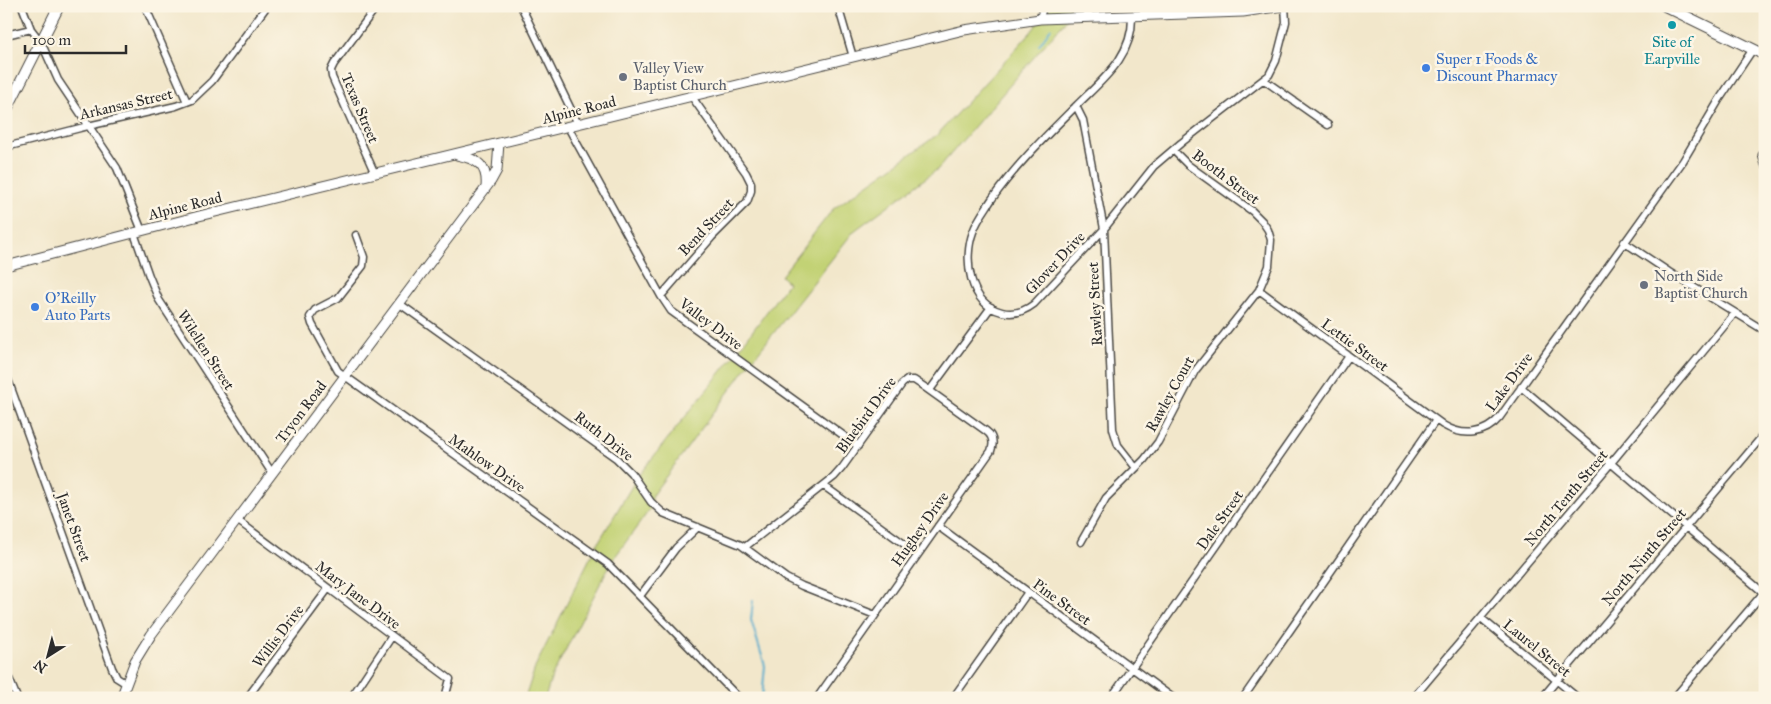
<svg xmlns="http://www.w3.org/2000/svg" width="1771" height="704" font-family="'IM FELL Great Primer',serif">
<style>
.green{fill:#c2d274;stroke:#767e50}
.lines{fill:none;stroke-linecap:round;stroke-linejoin:round}
.stream{stroke:#4fabcd;stroke-width:2}
.street-casing{stroke:#494743;stroke-width:9}
.secondary-casing{stroke:#494743;stroke-width:11}
.primary-casing{stroke:#494743;stroke-width:12}
.street{stroke:#fff;stroke-width:6}
.secondary{stroke:#fff;stroke-width:9}
.primary{stroke:#fff;stroke-width:10}
.culture-dot{fill:#0f9aa8;stroke:#fcf5e5;stroke-width:2}
.shop-dot{fill:#3f7fe0;stroke:#fcf5e5;stroke-width:2}
.worship-dot{fill:#6b7280;stroke:#fcf5e5;stroke-width:2}
.labels{text-anchor:middle;stroke-width:5;stroke-linejoin:round;paint-order:stroke}
.culture-label{font-size:15px;fill:#0d838f;stroke:#fcf5e5}
.shop-label{font-size:15px;fill:#366cbe;stroke:#fcf5e5;text-anchor:start}
.worship-label{font-size:15px;fill:#5b616d;stroke:#fcf5e5;text-anchor:start}
.street-label{font-size:15px;fill:#2b2b2b;stroke:#fcf5e5}
</style>
<rect width="100%" height="100%" fill="#fcf5e5"/>
<filter id="ink" filterUnits="userSpaceOnUse"><feTurbulence type="fractalNoise" baseFrequency=".02" numOctaves="2"/><feDisplacementMap in="SourceGraphic" scale="10" xChannelSelector="R" yChannelSelector="G"/><feConvolveMatrix kernelMatrix="1 2 1 2 8 2 1 2 1" color-interpolation-filters="sRGB"/></filter>
<filter id="wash" filterUnits="userSpaceOnUse"><feTurbulence type="fractalNoise" baseFrequency=".0096" numOctaves="4" result="noise"/><feDisplacementMap in="SourceGraphic" scale="20" xChannelSelector="R" yChannelSelector="G"/><feGaussianBlur stdDeviation="1.12" result="paint"/><feColorMatrix in="noise" values="0 0 0 0 0 0 0 0 0 0 0 0 0 0 0 0 0 1.4 0 .05"/><feComposite in="paint" operator="in"/></filter>
<g filter="url(#wash)">
<rect width="100%" height="100%" fill="#f2e7cb"/>
<path class="green" d="M1051 6H1078L938 169 854 231 750 363 653 494 650 509 612 561 552 676 545 698H525L536 665 595 548 638 476 737 352 788 283 781 276 833 209 937 135 1031 32Z"/>
<g class="lines">
<path class="stream" d="M1039 45 1051 28
M753 600 751 620 765 666 762 698"/>
</g>
</g>
<g filter="url(#ink)">
<g class="lines">
<g class="street-casing">
<path id="street" d="M22 6 31 29 41 42 58 80 117 168 142 231
M145 6 187 102
M521 6 578 124
M838 6 853 57
M1132 16C1133 57 1103 79 1076 106 1046 136 1016 165 992 199 985 210 977 220 973 232 963 259 969 304 1002 312 1014 315 1025 311 1034 304L1104 229 1154 166 1181 143 1269 75 1276 61 1286 22 1285 6
M1040 19 1043 6
M6 35 31 29
M1264 80 1328 125
M1076 106 1083 120 1104 229 1113 429 1118 445 1136 468
M568 127 661 296 671 311 858 446
M6 147 88 126 176 106 192 100 212 81 267 6
M1765 150 1762 155 1765 165
M375 174 332 77 331 70 334 64 377 6
M134 233 149 276 159 300 272 473
M356 235 364 257 363 266 338 298 315 310 310 317 312 324 338 371 608 564 739 698
M1624 242 1669 272 1765 331
M1259 290 1443 425C1463 437 1485 435 1500 417L1683 161 1719 100 1753 49
M661 296 712 237 747 202 751 191V183L746 173 692 97
M400 304 616 458 631 473 651 502 663 513 741 545 786 578 802 586 875 615
M6 374 112 668 117 678 125 683
M1521 387 1765 594
M930 390 991 307
M824 486 918 554
M237 520 450 679 445 698
M938 526 1173 698
M1081 542 1106 498 1144 460 1158 442 1195 371 1259 290 1269 266 1271 240 1268 230 1262 221 1252 211 1188 165 1173 150
M745 547 834 477 842 468 902 384 907 380H914L923 386 986 431C993 436 994 443 991 451L817 698
M640 596 676 548 698 527
M1481 618 1578 698
M6 671 17 698
M247 698 328 589
M351 698 392 636
M953 698 1028 592
M1111 698 1349 356
M1243 698 1436 420
M1413 698 1611 463 1735 313
M1542 698 1765 433
M1674 698 1765 591"/>
</g>
<g class="secondary-casing">
<path id="secondary" d="M457 155C477 159 488 165 486 187
M6 266 199 216 964 30 1040 19 1243 12 1283 6
M121 698 135 661 151 635 491 181 497 170 499 143"/>
</g>
<g class="primary-casing">
<path id="primary" d="M1665 6 1765 55
M6 111 59 6"/>
</g>
<use href="#street" class="street"/>
<use href="#secondary" class="secondary"/>
<use href="#primary" class="primary"/>
</g>
</g>
<circle class="culture-dot" cx="1672" cy="25" r="5"/>
<g class="shop-dot">
<circle cx="1426" cy="68" r="5"/>
<circle cx="35" cy="307" r="5"/>
</g>
<g class="worship-dot">
<circle cx="623" cy="77" r="5"/>
<circle cx="1644" cy="285" r="5"/>
</g>
<g class="labels">
<g class="culture-label">
<text x="1672" y="47">Site of<tspan x="1672" dy="17">Earpville</tspan></text>
</g>
<g class="shop-label">
<text x="1436" y="64">Super 1 Foods &amp;<tspan x="1436" dy="17">Discount Pharmacy</tspan></text>
<text x="45" y="303">O'Reilly<tspan x="45" dy="17">Auto Parts</tspan></text>
</g>
<g class="worship-label">
<text x="633" y="73">Valley View<tspan x="633" dy="17">Baptist Church</tspan></text>
<text x="1654" y="281">North Side<tspan x="1654" dy="17">Baptist Church</tspan></text>
</g>
<g class="street-label">
<text transform="translate(126 104) rotate(-13)" y="5">Arkansas Street</text>
<text transform="translate(360 108) rotate(67)" y="5">Texas Street</text>
<text transform="translate(579 110) rotate(-14)" y="5">Alpine Road</text>
<text transform="translate(1226 177) rotate(37)" y="5">Booth Street</text>
<text transform="translate(185 206) rotate(-14)" y="5">Alpine Road</text>
<text transform="translate(706 227) rotate(-47)" y="5">Bend Street</text>
<text transform="translate(1055 263) rotate(-47)" y="5">Glover Drive</text>
<text transform="translate(1095 304) rotate(-93)" y="5">Rawley Street</text>
<text transform="translate(711 324) rotate(37)" y="5">Valley Drive</text>
<text transform="translate(1355 345) rotate(36)" y="5">Lettie Street</text>
<text transform="translate(206 350) rotate(57)" y="5">Wilellen Street</text>
<text transform="translate(1509 382) rotate(-54)" y="5">Lake Drive</text>
<text transform="translate(1170 394) rotate(-61)" y="5">Rawley Court</text>
<text transform="translate(301 412) rotate(-53)" y="5">Tryon Road</text>
<text transform="translate(866 415) rotate(-54)" y="5">Bluebird Drive</text>
<text transform="translate(604 436) rotate(38)" y="5">Ruth Drive</text>
<text transform="translate(487 463) rotate(35)" y="5">Mahlow Drive</text>
<text transform="translate(1566 498) rotate(-50)" y="5">North Tenth Street</text>
<text transform="translate(1220 520) rotate(-55)" y="5">Dale Street</text>
<text transform="translate(74 527) rotate(70)" y="5">Janet Street</text>
<text transform="translate(920 529) rotate(-55)" y="5">Hughey Drive</text>
<text transform="translate(1644 557) rotate(-50)" y="5">North Ninth Street</text>
<text transform="translate(358 595) rotate(37)" y="5">Mary Jane Drive</text>
<text transform="translate(1062 602) rotate(36)" y="5">Pine Street</text>
<text transform="translate(278 636) rotate(-53)" y="5">Willis Drive</text>
<text transform="translate(1537 648) rotate(39)" y="5">Laurel Street</text>
</g>
</g>
<rect width="1771" height="704" fill="none" stroke="#fcf5e5" stroke-width="25"/>
<g transform="translate(48 656) rotate(216)" stroke="#fcf5e5" stroke-width="4" paint-order="stroke">
<path d="M0-4L9 19L0 12L-9 19Z" fill="#2b2b2b"/>
<text y="-8" font-size="14" font-weight="bold" text-anchor="middle" fill="#2b2b2b">N</text>
</g>
<path d="M25 45v8h101v-8" fill="none" stroke="#2b2b2b" stroke-width="2.5"/>
<text x="32" y="45" font-size="15" fill="#2b2b2b" stroke="#fcf5e5" stroke-width="4" paint-order="stroke">100 m</text>
</svg>
